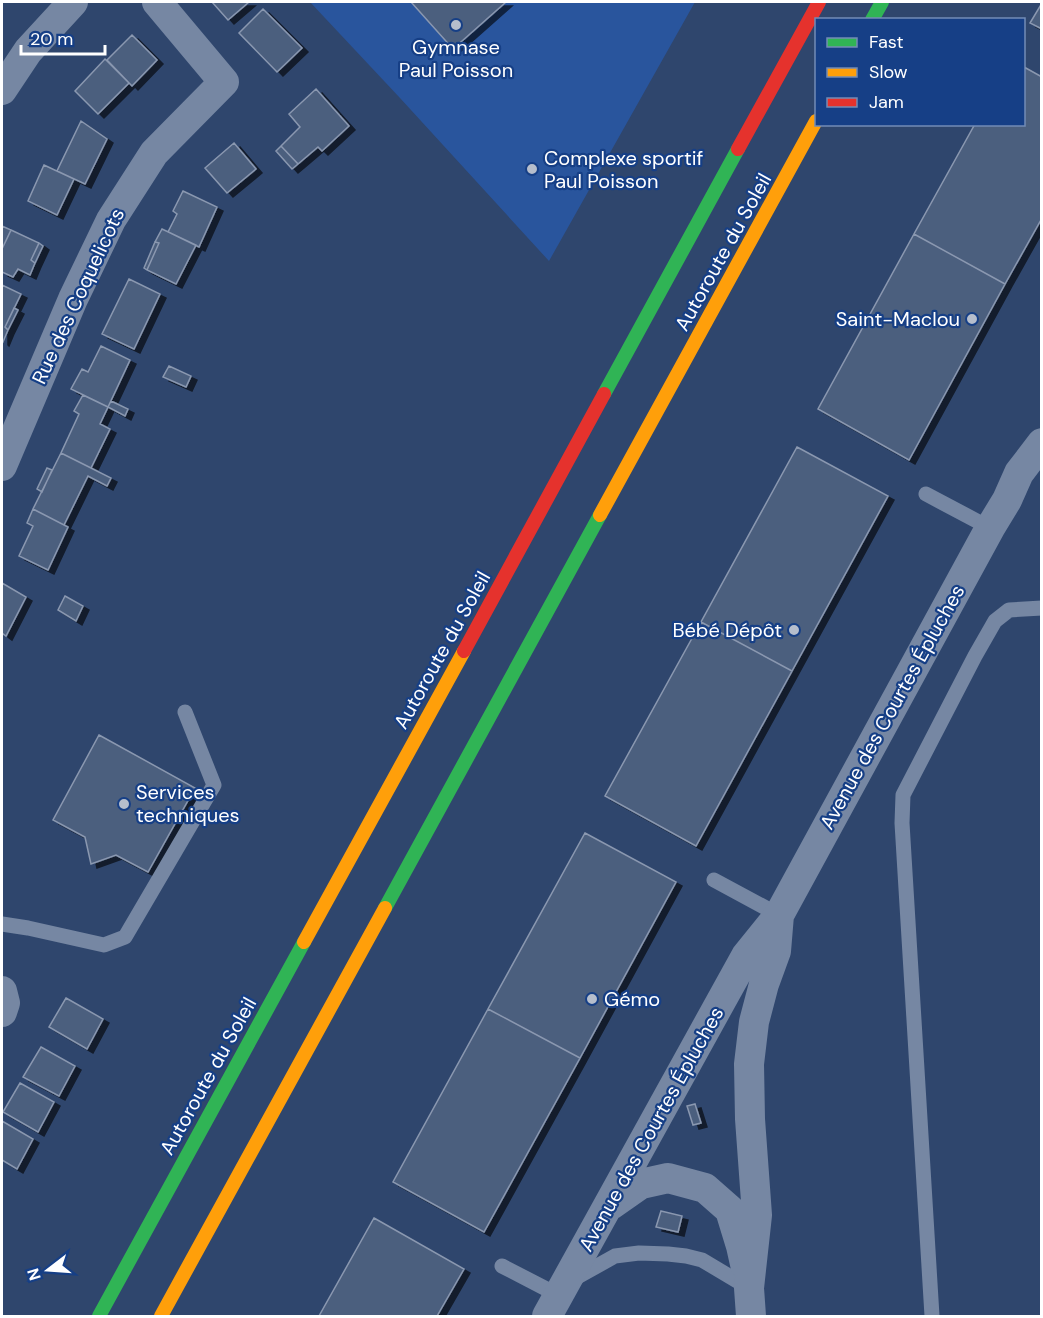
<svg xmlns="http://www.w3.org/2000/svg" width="1043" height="1318" font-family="'DM Sans',sans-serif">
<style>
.green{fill:#29559d}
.building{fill:#4c5e7e;stroke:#8a98b0;stroke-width:1.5;filter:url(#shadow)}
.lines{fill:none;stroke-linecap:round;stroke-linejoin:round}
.lane{stroke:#7687a3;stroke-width:15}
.street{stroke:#7687a3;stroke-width:30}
.fast{stroke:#30b455;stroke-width:14}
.slow{stroke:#ff9f0a;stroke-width:14}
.jam{stroke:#e5322d;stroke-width:14}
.poi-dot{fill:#b6becc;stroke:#163f86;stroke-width:2}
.labels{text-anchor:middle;stroke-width:4.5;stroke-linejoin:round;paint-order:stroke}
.poi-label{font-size:20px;fill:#fff;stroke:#163f86;text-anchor:start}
.street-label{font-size:20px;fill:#fff;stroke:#163f86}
</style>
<defs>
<filter id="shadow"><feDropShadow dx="6" dy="4" stdDeviation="0" flood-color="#0009"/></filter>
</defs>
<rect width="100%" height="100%" fill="#2f466d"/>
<path class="green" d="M310 2H695L549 261 400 98Z"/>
<path class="building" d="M212 2H249L228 20Z
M411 2H506L453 49Z
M1042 3V29L1030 23Z
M263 9 302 48 277 72 239 33Z
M132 35 157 60 132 86 107 60Z
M105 59 129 83 98 114 75 91Z
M1024 67 1042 77V218L1005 284 914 234 975 124H1024Z
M316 89 349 126 322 151 318 147 298 164 281 146 300 127 289 114Z
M81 121 107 139 85 184 57 171Z
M234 143 256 169 227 193 205 168Z
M281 146 298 164 292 169 276 151Z
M44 165 74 179 57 215 28 201Z
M183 191 217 207 199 247 168 232 177 214 173 211Z
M2 226 11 230 2 249Z
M162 229 196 245 176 284 147 270 159 243 155 242Z
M11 230 39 243 31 260 35 263 30 275 18 269 13 277 2 272V249Z
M914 234 1005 284 909 460 818 409Z
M155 242 159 243 147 270 144 268Z
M39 243 43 246 35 263 31 260Z
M129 279 160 294 134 349 102 334Z
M2 285 21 294 5 327 8 330 3 342 2 341Z
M14 308 18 310 8 330 5 327Z
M101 346 130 360 108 407 71 389 82 369 88 372Z
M169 366 191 376 186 387 163 377Z
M83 395 108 407 100 424 110 429 91 468 61 453 79 414 74 411Z
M111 401 128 409 125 416 108 407Z
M797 447 888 496 792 671 701 622Z
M61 453 111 478 107 486 88 476 64 525 33 509Z
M47 468 52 470 42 492 37 489Z
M33 509 68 527 48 570 19 556 33 526 27 523Z
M2 583 26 597 6 636 2 633Z
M65 596 83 606 76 621 58 610Z
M701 622 792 671 696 846 605 796Z
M99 735 195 788 148 872 116 855 91 864 85 837 53 820Z
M585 833 676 882 580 1058 488 1009Z
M66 998 103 1019 87 1049 49 1027Z
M488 1009 580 1058 484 1232 393 1182Z
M41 1047 75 1066 59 1096 23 1077Z
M20 1083 54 1102 38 1132 3 1112Z
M695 1104 701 1123 693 1125 687 1106Z
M2 1121 33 1139 17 1169 2 1160Z
M661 1211 682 1216 678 1232 656 1227Z
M374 1218 464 1269 437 1316H319Z"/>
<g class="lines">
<path class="lane" d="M926 494 990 528
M714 880 779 915
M2 924 28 928 104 945 125 937 214 785 185 712
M502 1266 558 1295
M572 1280 615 1256 639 1253 668 1254 686 1256 702 1260 749 1288
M932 1316 902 823 903 795 975 656 995 621 1009 610 1042 608"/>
<path class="street" d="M2 90 28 51 73 2
M2 466 73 299 111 220 154 153 224 82 157 2
M2 991 5 1003 2 1012
M611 1205 641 1184 668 1178 705 1188 730 1210 741 1246 745 1264
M547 1316 746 956 779 915 990 528 1007 500 1019 473 1042 443
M751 1316 749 1288 757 1215 750 1119 749 1064 754 1022 764 984 776 951 779 915"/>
<path class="fast" d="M872 20 882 2
M604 394 738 149
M385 908 600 515
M99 1316 304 942"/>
<path class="slow" d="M600 515 816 121
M304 942 464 651
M161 1316 385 908"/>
<path class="jam" d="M738 149 819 2
M464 651 604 394"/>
</g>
<g class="poi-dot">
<circle cx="456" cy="25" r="6"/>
<circle cx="532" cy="169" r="6"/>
<circle cx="972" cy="319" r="6"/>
<circle cx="794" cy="630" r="6"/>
<circle cx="124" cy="804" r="6"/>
<circle cx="592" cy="999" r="6"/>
</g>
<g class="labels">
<g class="poi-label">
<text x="456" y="54" text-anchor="middle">Gymnase<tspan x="456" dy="23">Paul Poisson</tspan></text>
<text x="544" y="165">Complexe sportif<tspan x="544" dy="23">Paul Poisson</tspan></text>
<text x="960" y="326" text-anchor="end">Saint-Maclou</text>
<text x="782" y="637" text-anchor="end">Bébé Dépôt</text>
<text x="136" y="799">Services<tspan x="136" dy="23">techniques</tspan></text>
<text x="604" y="1006">Gémo</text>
</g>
<g class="street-label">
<text transform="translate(723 252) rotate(-61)" y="7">Autoroute du Soleil</text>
<text transform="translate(78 296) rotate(-65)" y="7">Rue des Coquelicots</text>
<text transform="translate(442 650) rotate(-61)" y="7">Autoroute du Soleil</text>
<text transform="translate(892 707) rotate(-61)" y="7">Avenue des Courtes Épluches</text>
<text transform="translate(208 1076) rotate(-61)" y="7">Autoroute du Soleil</text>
<text transform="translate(651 1129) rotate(-61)" y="7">Avenue des Courtes Épluches</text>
</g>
</g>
<rect width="1043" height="1318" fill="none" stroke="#ffffff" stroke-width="6"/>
<rect x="815" y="18" width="210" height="108" fill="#163f86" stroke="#738cb6" stroke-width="1.5"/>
<rect x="827" y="38" width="30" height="9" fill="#30b455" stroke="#738cb6" stroke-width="1.5"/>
<text x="869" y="48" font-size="18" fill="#ffffff">Fast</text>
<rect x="827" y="68" width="30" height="9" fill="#ff9f0a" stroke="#738cb6" stroke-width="1.5"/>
<text x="869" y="78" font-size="18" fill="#ffffff">Slow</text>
<rect x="827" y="98" width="30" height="9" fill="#e5322d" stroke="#738cb6" stroke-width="1.5"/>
<text x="869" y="108" font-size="18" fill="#ffffff">Jam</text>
<g transform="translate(48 1270) rotate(253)" stroke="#163f86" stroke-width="4.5" paint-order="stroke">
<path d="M0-4.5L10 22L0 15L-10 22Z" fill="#ffffff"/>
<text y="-9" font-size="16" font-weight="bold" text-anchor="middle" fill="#ffffff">N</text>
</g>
<path d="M21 45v9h84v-9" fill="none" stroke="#ffffff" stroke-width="3"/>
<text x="30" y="45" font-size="18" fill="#ffffff" stroke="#163f86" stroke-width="4.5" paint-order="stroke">20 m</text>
</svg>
